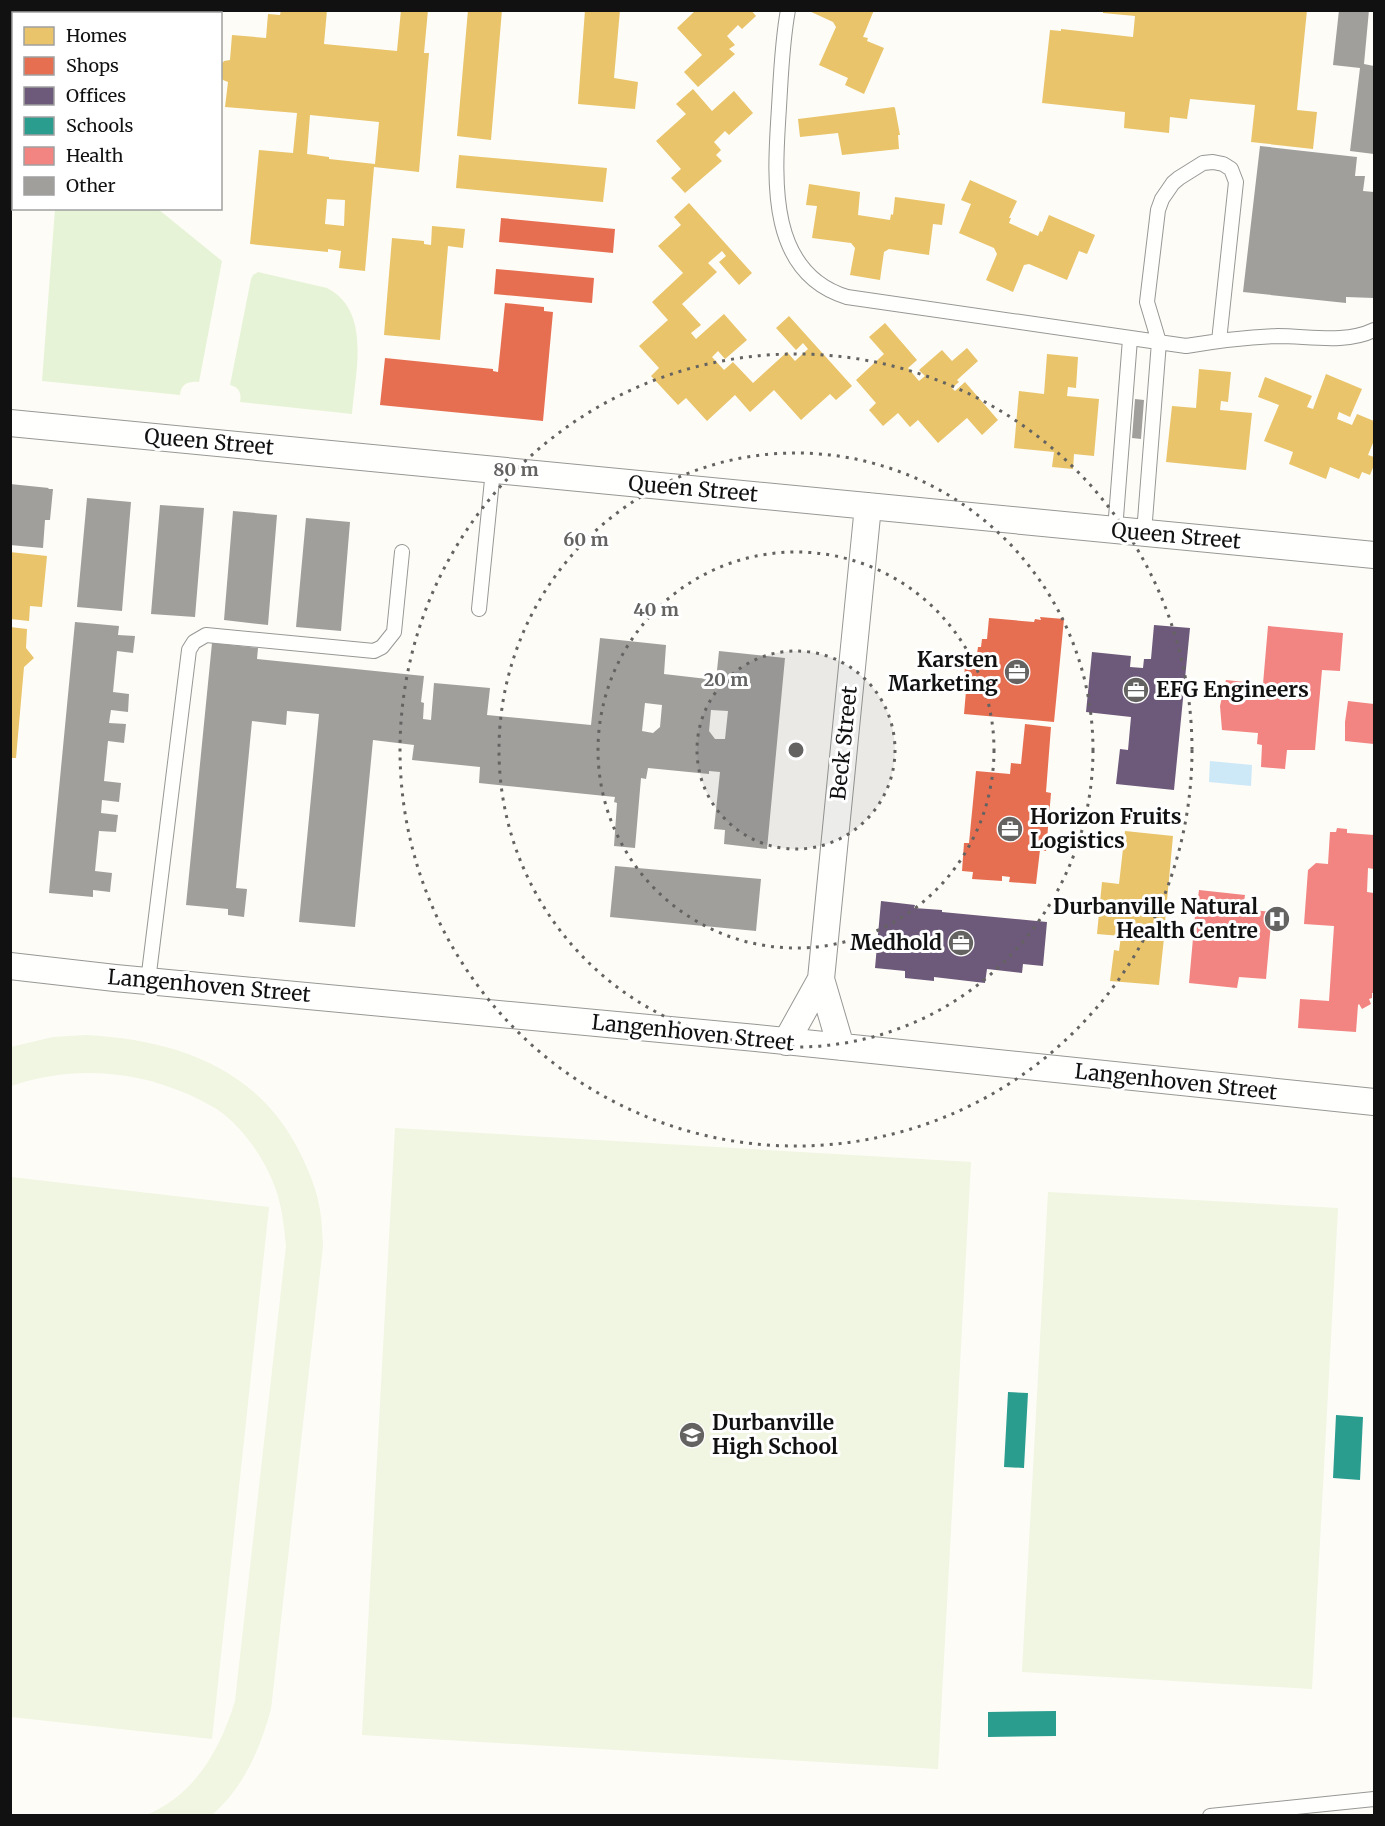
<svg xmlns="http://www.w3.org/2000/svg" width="1385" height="1826" font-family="Merriweather,serif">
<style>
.green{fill:#e7f3d7}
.pitch{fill:#f0f6e1}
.water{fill:#cde8f7}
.homes{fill:#e9c46a;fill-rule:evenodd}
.shops{fill:#e76f51}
.offices{fill:#6d597a}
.schools{fill:#2a9d8f}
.health{fill:#f28482}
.building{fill:#a19f9c;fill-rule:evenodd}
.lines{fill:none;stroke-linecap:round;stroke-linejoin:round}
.service-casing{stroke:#979795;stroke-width:16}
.minor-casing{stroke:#979795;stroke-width:28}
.service{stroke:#fffffe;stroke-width:14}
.minor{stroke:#fffffe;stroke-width:26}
.ring{fill:none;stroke:#646362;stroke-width:3;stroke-dasharray:3 6}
.labels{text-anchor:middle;stroke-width:6;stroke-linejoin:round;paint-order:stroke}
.street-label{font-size:21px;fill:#111;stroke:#fff}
.poi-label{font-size:21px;font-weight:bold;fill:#111;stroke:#fff;text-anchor:end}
.centre{fill:#646362;stroke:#fff;stroke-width:3}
.ring-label{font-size:18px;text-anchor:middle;font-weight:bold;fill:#646362;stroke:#fff;stroke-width:6;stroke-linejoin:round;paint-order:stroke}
</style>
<rect width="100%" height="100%" fill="#fdfcf7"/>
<path class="green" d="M10 11H136L134 14H14L13 185H10Z
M55 209H158L222 261 199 382C188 381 181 384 180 395L42 381Z
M258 272 327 288C372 311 355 373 352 414L240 402C242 392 238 387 230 385L251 279 253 275Z"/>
<path class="pitch" d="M86 1035C178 1040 261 1069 302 1157 310 1174 317 1191 320 1210 322 1221 322 1234 323 1246L271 1709C260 1749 244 1787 212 1815H146C195 1795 220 1750 235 1701L286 1246C284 1226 282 1206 275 1187 265 1160 247 1134 226 1116 216 1107 202 1101 190 1095 132 1069 70 1066 11 1086V1047L53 1037Z
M395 1128 971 1162 938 1769 362 1735Z
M11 1177 269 1207 212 1739 11 1717Z
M1048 1192 1338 1208 1312 1689 1022 1672Z"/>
<path class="water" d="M1210 761 1252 765 1251 786 1209 782Z"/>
<path class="homes" d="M281 10H327L324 44 397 51 401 10H428L424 53H429L419 172 374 167 365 271 339 268 341 251 328 249V252L250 244 259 150 293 153 297 113 225 107 228 82 223 80 220 77V66L224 61 230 60 232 35 266 38 268 14 280 15ZM310 115 379 122 375 164 329 159V157L307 154ZM327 199 345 200 344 226 325 224Z
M468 10H502L491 140 457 136Z
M585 10H620L614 78 638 82 635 109 578 104Z
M696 10H751L756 16 742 29 738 25 727 36 735 45 729 49 735 54 698 87 684 72 702 55 677 28Z
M807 10H874L863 37 868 38 867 41 884 48 864 94 845 85 848 78 819 65 836 27 833 22Z
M1103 10H1307L1297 110 1317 112 1313 149 1251 142 1255 105 1190 99 1187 119 1170 117 1169 133 1124 128 1125 112 1042 103 1050 30 1061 31V29L1133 37 1135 16 1103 13Z
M693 89 712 111 734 91 753 113 729 135 725 131 714 142 721 150 716 155 722 161 685 193 671 178 681 169 656 141 686 114 676 104Z
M894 107 895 108 900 135H898L899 149 842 155 838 133 800 137 798 119Z
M459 155 607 168 603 202 456 188Z
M970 180 1017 201 1009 218H1011L1009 223 1038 236 1040 231 1042 232 1049 215 1095 235 1087 254 1079 251 1067 280 1029 264 1024 265 1013 292 986 280 997 254 994 248 959 233 971 204 961 200Z
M809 184 860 192 858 215 890 220 891 214 893 215 895 197 945 204 942 225 933 224 929 255 889 249 884 252 880 280 850 275 855 248 851 243 812 238 817 206 806 205Z
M689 203 752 273 739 285 719 262 726 256 722 251 708 263 717 272 682 304 701 325 691 333 696 339 724 314 747 340 725 359 718 351 712 357 724 370 733 362 753 383 787 352 795 361 808 349 803 343 796 350 776 328 789 316 852 386 836 400 830 394 801 420 774 390 750 412 735 395 707 421 686 398 678 405 651 376 659 368 639 346 668 320 652 302 683 273 658 246 681 225 674 217Z
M432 226 465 229 463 248 448 246 440 340 384 335 392 238 424 241V244L431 245Z
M885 323 917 360 908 368 919 381 925 376 919 370 942 350 952 361 967 348 978 361 957 380 959 382 952 388 955 391 965 382 998 420 982 435 967 418 938 443 918 420 910 427 898 413 883 426 869 410 876 403 856 380 884 354 869 337Z
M1047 354 1078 357 1076 388 1068 387 1067 396 1099 399 1094 456 1074 454 1073 469 1052 467 1054 452 1014 448 1019 391 1044 394Z
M1199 369 1231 372 1228 402 1221 401 1220 410 1252 413 1246 470 1166 462 1172 406 1196 408Z
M1326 374 1362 389 1350 417 1339 412 1337 419 1352 425 1357 414 1374 421V444L1373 443 1368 455 1374 457V465L1370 475 1362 472 1359 479 1330 467 1326 479 1289 464 1293 452 1264 441 1279 405 1258 397 1265 377 1312 396 1307 407 1313 409Z
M10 552 47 556 42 607 30 606 29 621 10 619Z
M10 627 27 629 26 648 34 658 24 667 16 758H10Z
M1125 831 1173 836 1165 922 1178 923 1177 940 1164 938 1159 985 1110 981 1114 950 1119 951 1121 936 1097 934 1102 882 1119 884Z"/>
<path class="shops" d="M501 218 615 229 613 253 499 242Z
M496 269 594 278 592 303 494 294Z
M505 303 544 307V311L553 312 543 421 380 405 385 358 493 369V371L498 372Z
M1040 617 1064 619 1054 722 964 714 966 691 963 690 965 666H969V660L976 661 978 647H981L982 639H987L989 618 1034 622 1035 619 1041 620Z
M1025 724 1051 727 1046 792 1051 793 1046 851 1040 850 1036 884 1009 882 1010 877 1002 876V881L972 879 973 872 962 871 964 843H969L976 771 1010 774 1011 763 1021 764Z"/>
<path class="offices" d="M1154 625 1190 628 1174 790 1116 784 1120 749 1128 750 1131 717 1086 712 1092 652 1131 656 1130 667 1143 668 1144 659H1151Z
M881 901 915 905 914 908 942 910V912L1047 922 1043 966 1023 964 1022 973 987 969 985 983 934 977V981L905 978V971L875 968Z"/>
<path class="schools" d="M1008 1392 1028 1393 1024 1468 1004 1467Z
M1336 1415 1363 1417 1360 1480 1333 1478Z
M1056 1711V1736L988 1737V1712Z"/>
<path class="health" d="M1268 626 1343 633 1340 671 1322 670 1315 750H1287L1285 769 1261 767 1262 745 1257 744 1258 733 1222 730 1220 706 1226 680 1263 684Z
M1348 701 1374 704V744L1345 741V722Z
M1337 828 1347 829V833L1374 835V869L1368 868 1367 892 1374 893V993H1372V998L1369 999 1371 1004 1362 1009 1359 1004 1358 1005 1356 1032 1298 1028 1300 999 1329 1001 1334 926 1304 924 1308 870 1316 863 1328 864 1330 832H1336Z
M1199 890 1245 895 1243 909 1272 912 1266 979 1239 977 1237 988 1189 983 1196 905H1197Z"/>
<path class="building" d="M1339 10H1369L1364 64 1374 66V154L1350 151 1360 68 1333 65Z
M1260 146 1357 157 1355 176H1365L1363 191 1374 192V298L1346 297V303L1243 292Z
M1135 399 1144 400 1141 439 1132 438Z
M10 484 49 488 48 489H53L50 520H45L43 548 10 545Z
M87 498 131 502 122 611 77 607Z
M160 505 204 508 195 617 151 614Z
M233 511 277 515 268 625 224 620Z
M306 518 350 522 341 631 296 627Z
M75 622 119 626 118 635 135 636 133 653 117 651 113 692 129 694 128 712 111 710 109 723 126 724 124 743 108 741 104 781 121 783 119 802 102 800 101 813 118 815 116 832 99 831 95 871 112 873 110 892 93 890V897L49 893Z
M600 638 666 645 664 674 716 680 719 651 785 658 767 849 724 844 725 830 714 829 720 772 709 771V774L648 768 646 779 641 778 635 848 614 846 617 803 614 802 615 797 479 783 480 767 412 760 414 745 373 740 355 927 299 922 319 714 287 711 286 725 252 721 236 888 247 889 244 917 228 915V909L186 905 212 643 258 648 257 659 424 676 421 702 424 703 423 719 431 720 434 683 490 688 487 715 591 725ZM645 703 662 705 660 727 653 733 642 731ZM711 710 728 711 725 739H715L709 731Z
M615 866 761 879 756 931 610 917Z"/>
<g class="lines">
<g class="service-casing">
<path id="service" d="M788 10C782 42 781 75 779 107 775 174 765 272 847 297L1186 346C1216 341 1247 337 1278 336 1309 336 1345 344 1374 330
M1115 530 1130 339
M1144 533 1159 342 1147 302 1158 210 1162 199 1173 183 1179 178 1203 163 1213 162 1223 164 1231 169 1236 182 1219 341
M479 609 493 470
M148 981 189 650 194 642 206 635 374 651 382 647 394 632 402 552
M1210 1816 1374 1799"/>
</g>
<g class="minor-casing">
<path id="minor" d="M10 423 1374 555
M10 966 115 978 756 1038 1374 1102
M786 1042 821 979
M841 1047 821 979 868 506"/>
</g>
<use href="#service" class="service"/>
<use href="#minor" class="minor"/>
</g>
<circle cx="796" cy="750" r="99" fill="#646362" fill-opacity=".12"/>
<g class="ring">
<circle cx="796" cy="750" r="99"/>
<circle cx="796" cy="750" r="198"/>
<circle cx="796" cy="750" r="297"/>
<circle cx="796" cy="750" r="396"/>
</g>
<defs>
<g id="office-disc" transform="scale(1.35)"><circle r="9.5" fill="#646362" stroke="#fff"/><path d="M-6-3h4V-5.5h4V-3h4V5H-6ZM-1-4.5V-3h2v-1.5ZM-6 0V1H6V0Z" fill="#fff"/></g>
<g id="hospital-disc" transform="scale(1.35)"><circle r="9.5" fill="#646362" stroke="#fff"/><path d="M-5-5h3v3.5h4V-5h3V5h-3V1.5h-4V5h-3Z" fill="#fff"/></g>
<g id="school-disc" transform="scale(1.35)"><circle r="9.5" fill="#646362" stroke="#fff"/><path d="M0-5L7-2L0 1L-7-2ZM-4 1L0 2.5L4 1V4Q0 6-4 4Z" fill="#fff"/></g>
</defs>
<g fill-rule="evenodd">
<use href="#office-disc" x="1017" y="672"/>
<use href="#office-disc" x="1136" y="690"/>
<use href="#office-disc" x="1010" y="829"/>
<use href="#hospital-disc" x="1277" y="919"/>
<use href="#office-disc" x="961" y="943"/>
<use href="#school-disc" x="692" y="1435"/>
</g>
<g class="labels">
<g class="street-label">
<text transform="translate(209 442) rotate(5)" y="7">Queen Street</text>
<text transform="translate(693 489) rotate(5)" y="7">Queen Street</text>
<text transform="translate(1176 536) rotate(5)" y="7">Queen Street</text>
<text transform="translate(844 743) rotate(-84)" y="7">Beck Street</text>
<text transform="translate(209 986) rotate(5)" y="7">Langenhoven Street</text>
<text transform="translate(693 1033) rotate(6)" y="7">Langenhoven Street</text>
<text transform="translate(1176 1082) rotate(6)" y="7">Langenhoven Street</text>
</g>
<g class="poi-label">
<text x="998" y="667">Karsten<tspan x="998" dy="24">Marketing</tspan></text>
<text x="1156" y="697" text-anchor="start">EFG Engineers</text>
<text x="1030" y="824" text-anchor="start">Horizon Fruits<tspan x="1030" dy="24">Logistics</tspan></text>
<text x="1258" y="914">Durbanville Natural<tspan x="1258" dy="24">Health Centre</tspan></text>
<text x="942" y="950">Medhold</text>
<text x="712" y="1430" text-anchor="start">Durbanville<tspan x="712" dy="24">High School</tspan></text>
</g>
</g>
<circle cx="796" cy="750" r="9" class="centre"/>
<g class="ring-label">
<text x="516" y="476">80 m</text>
<text x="586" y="546">60 m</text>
<text x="656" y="616">40 m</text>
<text x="726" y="686">20 m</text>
</g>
<rect width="1385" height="1826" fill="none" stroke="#111111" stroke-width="24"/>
<rect x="12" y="12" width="210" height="198" fill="#ffffff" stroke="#a0a0a0" stroke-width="1.5"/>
<rect x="24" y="27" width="30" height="18" fill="#e9c46a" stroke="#a0a0a0" stroke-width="1.5"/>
<text x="66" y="42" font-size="18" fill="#111111">Homes</text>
<rect x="24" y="57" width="30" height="18" fill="#e76f51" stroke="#a0a0a0" stroke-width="1.5"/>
<text x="66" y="72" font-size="18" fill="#111111">Shops</text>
<rect x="24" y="87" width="30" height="18" fill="#6d597a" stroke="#a0a0a0" stroke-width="1.5"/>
<text x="66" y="102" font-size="18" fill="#111111">Offices</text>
<rect x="24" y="117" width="30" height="18" fill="#2a9d8f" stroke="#a0a0a0" stroke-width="1.5"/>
<text x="66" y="132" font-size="18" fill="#111111">Schools</text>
<rect x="24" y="147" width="30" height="18" fill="#f28482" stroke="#a0a0a0" stroke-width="1.5"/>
<text x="66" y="162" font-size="18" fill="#111111">Health</text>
<rect x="24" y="177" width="30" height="18" fill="#a19f9c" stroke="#a0a0a0" stroke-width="1.5"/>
<text x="66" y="192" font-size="18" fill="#111111">Other</text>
</svg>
